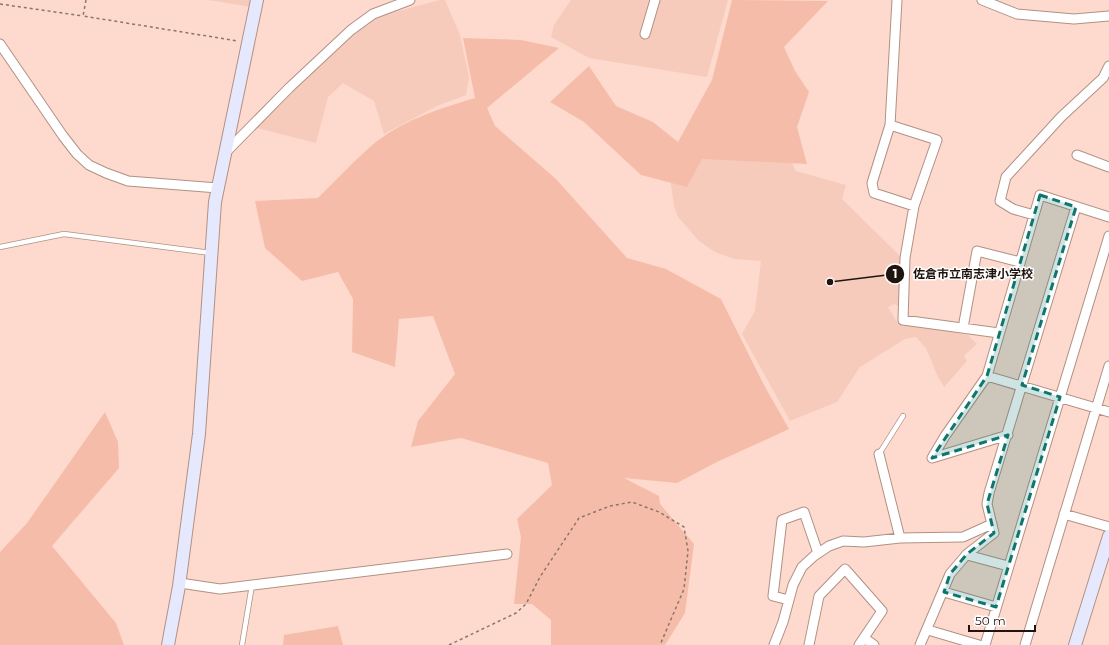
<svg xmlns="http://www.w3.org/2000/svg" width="1109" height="645" font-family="Montserrat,'Noto Sans JP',sans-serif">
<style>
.built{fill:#f6cbbc}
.green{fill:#f5bda9}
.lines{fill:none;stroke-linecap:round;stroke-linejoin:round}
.lane-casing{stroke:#b19185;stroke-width:6}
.street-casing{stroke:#b19185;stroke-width:11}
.secondary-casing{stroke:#b19185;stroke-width:14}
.path{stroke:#8b746b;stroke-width:1.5;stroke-dasharray:3 3;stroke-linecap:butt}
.lane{stroke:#fff;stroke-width:4.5}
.street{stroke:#fff;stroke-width:9}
.secondary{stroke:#e6e9fe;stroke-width:12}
.marked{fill:#0f766e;fill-opacity:0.2;stroke:#0f766e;stroke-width:3;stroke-dasharray:8 5;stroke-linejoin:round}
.leader{fill:none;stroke:#20140f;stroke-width:1.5}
.callout-dot{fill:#20140f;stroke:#fff;stroke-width:1.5}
.mark-label{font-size:12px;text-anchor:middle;font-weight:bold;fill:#fff}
.callout-label{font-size:12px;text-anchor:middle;font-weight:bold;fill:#20140f;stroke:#fff;stroke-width:3;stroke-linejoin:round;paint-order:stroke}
</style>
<rect width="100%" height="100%" fill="#fddacd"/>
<path class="built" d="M208 0H253L252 7Z
M440 0H445L460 35 469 77 466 95 437 106 384 134 374 101 343 83 328 97 316 143 253 127 372 18Z
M571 0H728L707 77 589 58 551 37 554 25Z
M697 152 789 157 796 171 846 185 842 199 902 258 900 303 898 306 895 304 888 307 897 322 968 335 977 344 964 356 967 361 944 387 938 377 926 348 916 337 905 339 860 367 837 402 790 421 742 334 755 311 761 261 734 259 715 252 699 241 678 217 674 206 671 184 677 164Z"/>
<path class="green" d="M732 0 828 1 784 47 795 71 809 92 797 127 807 164 702 159 687 187 641 175 584 122 550 102 589 66 616 106 653 122 678 142 712 80Z
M463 38 521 40 559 48 487 108 495 126 556 179 627 258 666 269 721 299 764 385 789 429 717 462 677 483 624 478 659 496 660 504 694 544 685 613 665 645H551V620L532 604H514L521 537 517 519 552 485 548 463 461 438 411 447 418 421 455 374 433 316 399 319 395 367 352 352 353 299 338 272 302 281 265 248 255 201 318 198C335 181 352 163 370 147 400 121 438 109 475 98Z
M105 412 118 442 119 468 52 546 116 623 124 645H0V552L27 523Z
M338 626 343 645H283L284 635Z"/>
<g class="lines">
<g class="lane-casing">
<path id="lane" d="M0 247 64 234 211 253
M879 454 903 416
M242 645 252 585"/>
</g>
<g class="street-casing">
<path id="street" d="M897 0 890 125 872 183 874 193 914 206
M982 0 1017 14 1074 19 1109 16
M645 34 655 0
M0 44 63 136 77 154 89 165 106 173 128 181 218 188
M890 125 937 140 914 206 905 258 903 320 999 333
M225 153 289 88 351 30 373 14 410 0
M1077 155 1109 167
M1034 215 1013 209 1000 201 1006 177 1061 117 1103 78 1109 66
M963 328 977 251 1020 262
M987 376 1109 412
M1008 435 932 458 945 436 987 376 1040 195 1109 217
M879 454 900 538
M1064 514 1109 527
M967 555 1008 566
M180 583 220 589 507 554
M944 592 996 607
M789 600 773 596 782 520 804 512 818 553
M928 630 979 645
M864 638 874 645
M774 645 783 622 793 585 802 567 814 556 829 546 843 541 864 542 900 538 963 537 992 524
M809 645 819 596 845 569 882 611 859 645
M920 645 950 574 967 554 994 533 987 504 989 493 1076 207
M985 645 1109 236
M1025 645 1109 366"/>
</g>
<g class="secondary-casing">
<path id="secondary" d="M168 645 179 586 199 434 215 202 257 0
M1075 645 1109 536"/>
</g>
<path class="path" d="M86 0 83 16 238 41
M0 4 83 16
M449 645 516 613 526 604 540 577 579 518 610 506 632 502 659 512 684 527 688 551 684 589 660 645"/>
<use href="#lane" class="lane"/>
<use href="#street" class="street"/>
<use href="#secondary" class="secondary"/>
</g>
<path class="marked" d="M1040 195 1076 207 1022 385 1060 397 996 607 944 592 950 574 967 554 994 533 987 504 1008 435 932 458 987 376Z"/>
<path class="leader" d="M830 282L895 274"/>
<g class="callout-dot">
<circle cx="830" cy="282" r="4"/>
<circle cx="895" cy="274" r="10"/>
</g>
<g class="mark-label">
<text x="895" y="278">1</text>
</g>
<g class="callout-label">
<text x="973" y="278">佐倉市立南志津小学校</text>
</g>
<path d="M969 625v6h66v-6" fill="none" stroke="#20140f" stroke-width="2"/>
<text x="975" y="625" font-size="12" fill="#20140f" stroke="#ffffff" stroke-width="3" paint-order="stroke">50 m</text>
</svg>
